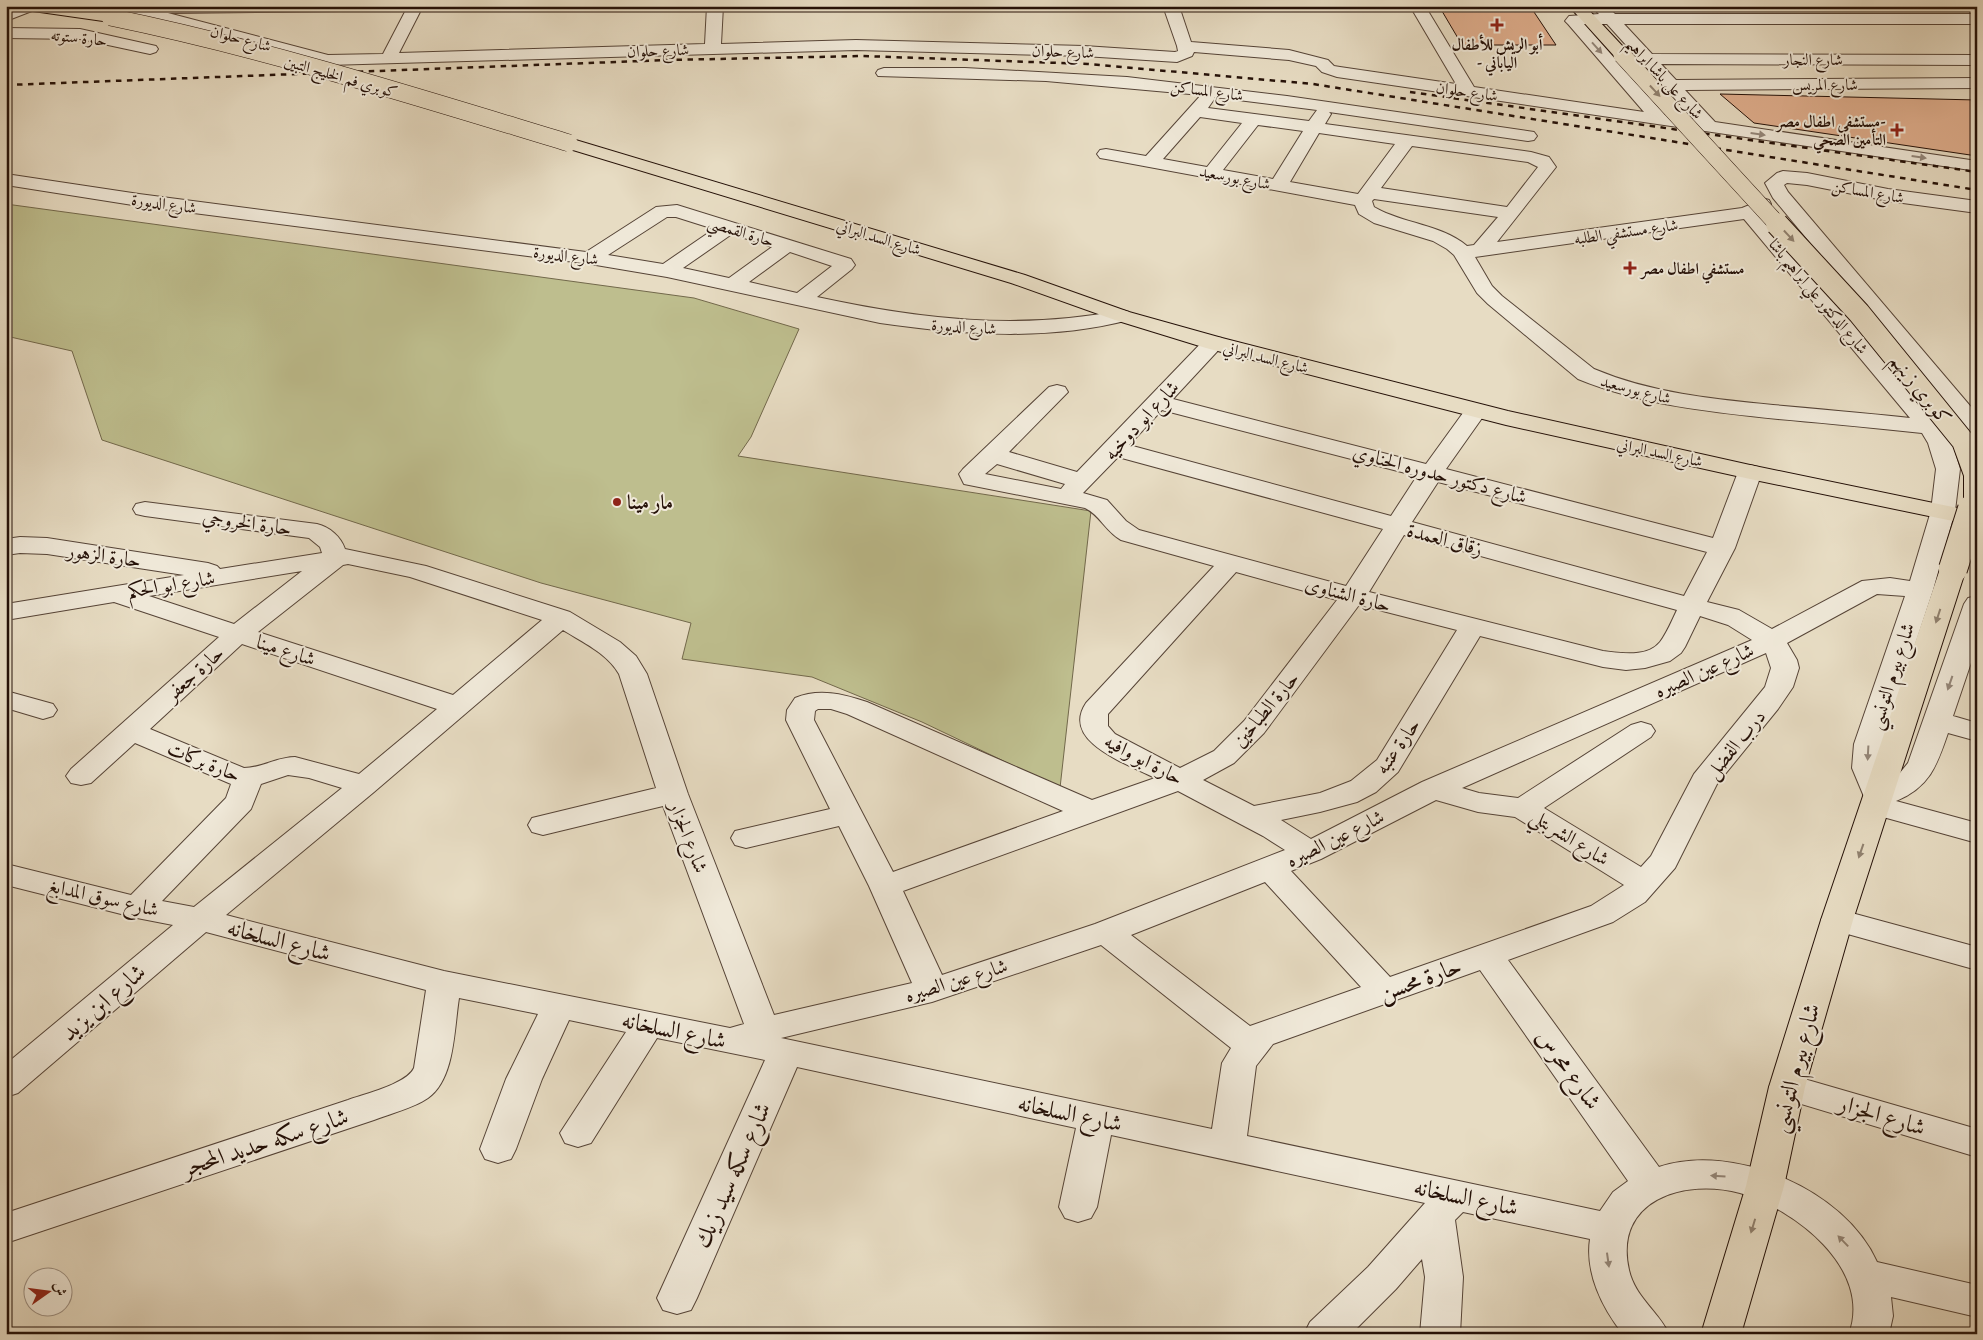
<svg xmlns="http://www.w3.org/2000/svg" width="1983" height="1340" font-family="Alegreya,Amiri,serif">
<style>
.green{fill:#bebe8e;stroke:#72684b}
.building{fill:#dfae8d;stroke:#251108}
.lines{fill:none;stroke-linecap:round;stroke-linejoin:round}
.minor-casing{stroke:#564437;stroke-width:2}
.major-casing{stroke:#251108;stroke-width:2}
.minor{fill:#efe8d8;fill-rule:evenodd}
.major{fill:#e7dcc3;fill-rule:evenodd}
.rail{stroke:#251108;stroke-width:2.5;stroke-dasharray:5.5 5.5;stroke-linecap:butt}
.major-bridge-far2-casing{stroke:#251108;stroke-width:18;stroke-linecap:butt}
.major-bridge-far1-casing{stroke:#251108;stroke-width:24;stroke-linecap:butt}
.major-bridge-casing{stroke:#251108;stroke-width:30;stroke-linecap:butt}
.major-bridge-far2{stroke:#e7dcc3;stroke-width:17}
.major-bridge-far1{stroke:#e7dcc3;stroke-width:22}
.major-bridge{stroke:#e7dcc3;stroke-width:28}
.oneway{fill:#94877a}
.oneway2{fill:#90816f}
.poi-dot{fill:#8f2418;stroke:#efe8d8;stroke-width:2}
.labels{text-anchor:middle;stroke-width:4;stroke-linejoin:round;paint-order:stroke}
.far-street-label{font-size:16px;fill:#251108;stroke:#efe8d8}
.far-poi-label{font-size:16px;font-weight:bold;fill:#251108;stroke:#efe8d8}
.street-label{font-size:20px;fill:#251108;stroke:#efe8d8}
.poi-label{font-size:20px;font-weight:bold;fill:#251108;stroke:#efe8d8;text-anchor:start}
.near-street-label{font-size:24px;fill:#251108;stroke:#efe8d8}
</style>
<rect width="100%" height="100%" fill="#e7dcc3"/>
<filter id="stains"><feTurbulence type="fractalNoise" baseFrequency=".004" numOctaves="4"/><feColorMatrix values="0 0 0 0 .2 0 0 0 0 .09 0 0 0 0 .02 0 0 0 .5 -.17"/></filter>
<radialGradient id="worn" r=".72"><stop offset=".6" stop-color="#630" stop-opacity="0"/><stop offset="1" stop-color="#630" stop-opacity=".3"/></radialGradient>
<path class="green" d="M6 204 694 298 799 329 751 437 738 456 1091 511 1060 788 922 722 812 677 682 659 691 623 541 583 102 440 72 351 6 336Z"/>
<path class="building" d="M1439 6H1530L1556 45H1462Z
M1720 94 1977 100V156L1754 123Z"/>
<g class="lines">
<g class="minor-casing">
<path id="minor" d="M18 6H39L37 9 6 21V11Z
M102 6H347L345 9 340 11 168 13 328 55 383 54 408 6H423L399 53 705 44 707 6H723L721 44 856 40 1084 46 1175 52 1178 51 1177 46 1163 6H1179L1191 42 1289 50 1328 60 1334 66 1340 67 1456 84 1410 6H1425L1474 87 1644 112 1568 24 1565 21 1569 16 1599 14 1595 10 1600 6 1608 7 1615 14H1977V24H1624L1652 54 1977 55V65L1661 64 1676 80 1977 78V88L1685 90 1715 122 1977 161V171L1337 77 1322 72 1316 66 1289 60 1194 52 1192 56 1177 62 1084 56 856 50 328 65 135 14 81 17 76 15 73 12 76 9ZM1584 24H1607L1693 119 1665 115Z
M6 28 80 29 156 46 158 49 156 52 150 54 80 39 6 38Z
M884 68H965L1127 77 1287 96 1534 132 1537 136 1534 140 1528 141 1329 112 1331 114 1325 124 1531 152 1549 157 1556 167 1497 242 1742 208 1752 204 1755 200 1762 198 1769 200 1771 204 1767 212 1761 215 1936 420 1959 422 1773 198 1765 183 1777 173 1783 171 1807 173 1888 189 1977 201V213L1888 201 1807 185 1787 183 1784 185 1788 192 1977 414V438L1946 435 1952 443 1960 469 1955 511 1933 590 1882 744V768L1888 782 1899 774 1908 763 1964 604 1968 598 1977 596V645L1953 716 1977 723V741L1948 733C1937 765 1930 787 1896 801L1977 823V843L1865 812 1861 805 1865 799 1852 768 1854 744 1905 596 1877 594 1787 643 1797 660 1799 668 1793 687 1778 709 1717 784 1675 868 1645 902 1613 922 1508 960 1659 1167C1734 1142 1845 1190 1877 1262L1977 1285V1317L1891 1297 1893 1316 1889 1334H1849C1873 1268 1794 1209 1740 1193 1684 1178 1613 1200 1629 1270 1635 1297 1658 1311 1669 1334H1623C1602 1308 1585 1273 1590 1239L1463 1212 1455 1220 1463 1277 1460 1334H1420L1425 1277 1422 1259 1396 1289 1351 1334H1304L1310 1322 1368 1267 1425 1203 1111 1135 1097 1207 1091 1218 1078 1222 1065 1218 1059 1207 1076 1128 797 1067 697 1298 691 1310 677 1314 663 1310 657 1298 765 1060 657 1038 591 1143 578 1147 565 1143 560 1133 626 1032 569 1020 542 1079 516 1149 511 1159 498 1163 485 1159 480 1149 506 1079 538 1014 459 998C454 1029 455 1079 428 1098 414 1108 389 1114 374 1120L6 1243V1213L348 1100C364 1094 407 1084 414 1068L426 990 206 932 18 1093 6 1097V1064L173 925 137 918 6 885V864L131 895 226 798 231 784 135 743 91 783 81 785 71 783 66 776 71 769 219 637 114 602 6 620V604L184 575 47 554 20 553 6 555V539L20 537 47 538 208 563 217 566 220 569 322 553 320 547 309 538 145 516 136 514 133 509 136 504 145 502 317 524C330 527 341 537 345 549L426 566 570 612 620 642 636 656 647 674 688 794 774 1015 912 983 869 886 839 826 746 848 735 845 731 838 735 831 830 809 786 720 787 710 795 698C819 688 843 694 867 702L1092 800 1155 778C1128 764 1060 742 1086 703L1214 566 1121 540C1106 532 1100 515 1085 508L964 484 959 474 963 469 1049 387 1057 385 1065 387 1068 392 1009 452 1077 472 1206 338 1214 337 1222 338 1225 343 1173 399 1426 464 1468 406 1476 404 1484 406 1487 411 1446 469 1713 538 1738 472 1742 467 1750 465 1758 467 1762 472 1735 548 1707 602 1739 610 1772 629 1862 581 1890 578 1910 581 1931 511 1936 469 1928 443 1922 433C1874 428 1826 423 1778 419 1710 412 1642 405 1578 379L1488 304 1477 293 1454 255 1447 249 1433 241 1374 223 1359 214 1355 205 1106 159 1100 158 1097 154 1100 150 1106 149 1146 156 1201 95 1046 81 878 76 876 73 878 70ZM1214 97 1317 110 1309 121 1208 108 1215 98ZM1200 117 1242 123 1207 167 1163 159ZM1258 125 1303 131 1273 179 1223 170ZM1319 133 1395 144 1358 194 1290 182ZM1412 146 1528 162 1538 167 1507 207 1381 188ZM1374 199 1498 217 1474 245 1467 246C1441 224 1403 224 1374 207L1372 201ZM1744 219 1910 418C1864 413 1818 409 1773 405 1712 399 1651 393 1594 369L1502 296 1492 286 1475 257ZM1162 410 1417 476 1391 516 1129 445ZM1118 457 1383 529 1346 586 1139 530 1126 521 1107 500 1083 493ZM997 464 1065 484 1061 489 985 474ZM1438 482 1707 552 1684 596 1412 522ZM1404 535 1677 610C1672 620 1667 633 1660 642 1647 658 1621 653 1603 651L1369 592ZM348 564 410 577 542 620 453 695 258 632 343 565ZM302 571 234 624 149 596ZM1236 572 1337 600 1244 721 1214 751 1180 768 1115 734 1108 726V714ZM1359 605 1457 630 1377 760 1351 781 1320 793 1254 806 1203 780 1234 763 1264 733ZM1700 616 1728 625 1752 640 1422 782 1311 839 1281 820 1320 812 1357 802 1376 792 1398 772 1480 636 1603 667 1626 670 1645 668 1670 661 1681 653 1685 647ZM563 630C582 642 607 653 619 674L656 788 532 818 528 825 532 832 543 835 663 806 744 1024 730 1028 444 971 226 915 374 792ZM242 644 437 709 359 774 295 757C277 757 262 768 244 768L150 729ZM1766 653 1771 668 1765 687 1694 774 1651 856 1641 867 1544 808 1651 737 1655 731 1651 725 1641 722 1631 725 1518 798 1479 793 1462 788ZM818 709H831L847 714 1063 811 893 872 814 720 815 711ZM288 775 309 778 342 788 194 907 162 901 251 809 261 784ZM1178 791 1263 836 1285 850 1095 924 942 975 903 891ZM1436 800 1478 812 1515 817 1624 885 1591 906 1390 977 1291 871 1321 859ZM1265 882 1361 987 1250 1026 1131 935ZM1101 945 1231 1048 1222 1063 1212 1129 781 1038 932 1002ZM1480 970 1628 1181 1613 1192 1600 1211 1247 1136 1256 1066 1273 1044Z
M6 174 139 194 586 252 656 207 677 205 851 259 855 265 852 269 817 297C919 319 1019 331 1122 310L1129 312 1132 316 1129 320C1047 341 964 335 880 323L667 277 590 264 139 206 6 185ZM667 217H676L714 229 663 264 608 255ZM732 234 772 247 729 278 683 268ZM790 252 832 266 797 293 749 282Z
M6 691 53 704 57 710 53 716 43 719 6 708Z
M1837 909 1977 947V970L1826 928 1821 920 1826 912Z
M1787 1074 1977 1129V1157L1775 1096 1769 1087 1775 1078Z"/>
</g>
<g class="major-casing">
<path id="major" d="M26 6H67L110 12 115 14 118 17 115 20 110 22 33 11 28 9Z
M1569 6H1585L1628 52 1630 55 1628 58H1616Z
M569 138 1025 275 1129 312 1222 338 1508 411 1750 465 1977 512V526L1750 479 1506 425 1206 348 1115 320 1011 283 563 147 560 143 563 139Z
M1953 561 1962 564 1966 569 1853 920 1805 1087 1784 1186 1741 1334H1701L1746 1186 1769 1087 1821 920 1940 569 1944 564Z"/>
</g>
<use href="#minor" class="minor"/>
<use href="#major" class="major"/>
<path class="rail" d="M6 85 668 60 863 56 1088 64 1313 84 1977 190
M1410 92 1977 172"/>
<g class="major-bridge-far2-casing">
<path id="major-bridge-far2" d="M110 17C266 49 417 97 569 143
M1622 55 1778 225"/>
</g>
<g class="major-bridge-far1-casing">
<path id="major-bridge-far1" d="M1777 224 1859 313 1963 441 1975 474V500L1972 511"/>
</g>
<g class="major-bridge-casing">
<path id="major-bridge" d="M1953 569 1972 509"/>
</g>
<use href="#major-bridge-far2" class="major-bridge-far2"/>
<use href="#major-bridge-far1" class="major-bridge-far1"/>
<use href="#major-bridge" class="major-bridge"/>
</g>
<defs><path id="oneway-solid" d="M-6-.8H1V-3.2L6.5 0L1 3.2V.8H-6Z" transform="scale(1.25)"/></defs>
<g class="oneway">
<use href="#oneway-solid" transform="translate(1597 48) rotate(48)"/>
<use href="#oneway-solid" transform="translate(1758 134) rotate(8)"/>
<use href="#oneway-solid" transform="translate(1919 157) rotate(8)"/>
<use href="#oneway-solid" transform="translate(1950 683) rotate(109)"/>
<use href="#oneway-solid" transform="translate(1868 753) rotate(93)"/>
<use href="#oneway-solid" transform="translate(1718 1176) rotate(-177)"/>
<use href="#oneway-solid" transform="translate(1843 1241) rotate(-134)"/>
<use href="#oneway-solid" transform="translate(1608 1260) rotate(82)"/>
</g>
<g class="oneway2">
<use href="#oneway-solid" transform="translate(1655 91) rotate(47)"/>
<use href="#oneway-solid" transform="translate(1789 236) rotate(47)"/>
<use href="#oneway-solid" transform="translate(1938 616) rotate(108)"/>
<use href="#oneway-solid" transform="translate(1861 851) rotate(109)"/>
<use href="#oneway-solid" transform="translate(1753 1226) rotate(107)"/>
</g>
<g class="poi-dot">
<path d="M1494.5 17.5h5v5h5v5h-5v5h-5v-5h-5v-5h5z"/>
<path d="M1894.5 122.5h5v5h5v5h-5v5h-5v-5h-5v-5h5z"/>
<path d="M1627.5 260.5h5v5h5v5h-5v5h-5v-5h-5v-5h5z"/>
<circle cx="617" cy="502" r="5"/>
</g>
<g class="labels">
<g class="far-street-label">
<text transform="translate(79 37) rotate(6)" y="6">حارة ستوته</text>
<text transform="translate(241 38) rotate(15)" y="6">شارع حلوان</text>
<text transform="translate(658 50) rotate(-2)" y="6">شارع حلوان</text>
<text transform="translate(1063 51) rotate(2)" y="6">شارع حلوان</text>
<text x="1813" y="65">شارع النجار</text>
<text transform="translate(341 76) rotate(16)" y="6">كوبري فم الخليج التبين</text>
<text transform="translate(1665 78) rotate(47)" y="6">شارع على باشا ابراهيم</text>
<text x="1825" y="90">شارع المريس</text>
<text transform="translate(1207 90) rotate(8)" y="6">شارع المساكن</text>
<text transform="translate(1467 91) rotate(8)" y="6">شارع حلوان</text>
<text transform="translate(1235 177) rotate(11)" y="6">شارع بورسعيد</text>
<text transform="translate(1868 191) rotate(10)" y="6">شارع المساكن</text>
<text transform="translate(164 203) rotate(8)" y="6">شارع الديورة</text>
<text transform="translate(741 231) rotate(17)" y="6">حارة القمصي</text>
<text transform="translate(1626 231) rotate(-8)" y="6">شارع مستشفي الطلبه</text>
<text transform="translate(879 237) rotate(17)" y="6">شارع السد البراني</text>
<text transform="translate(566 255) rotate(7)" y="6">شارع الديورة</text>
<text transform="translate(1819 296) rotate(50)" y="6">شارع الدكتور علي ابراهيم باشا</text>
<text transform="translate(964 326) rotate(4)" y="6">شارع الديورة</text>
<text transform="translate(1266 357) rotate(14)" y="6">شارع السد البراني</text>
<text transform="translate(1636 389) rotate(15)" y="6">شارع بورسعيد</text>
<text transform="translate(1660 452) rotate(12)" y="6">شارع السد البراني</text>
</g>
<g class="far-poi-label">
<text x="1497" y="50">أبو الريش للأطفال<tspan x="1497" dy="18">- الياباني</tspan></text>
<text x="1886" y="127" text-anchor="end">مستشفي اطفال مصر-<tspan x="1886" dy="18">التأمين الصحي</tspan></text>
<text x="1641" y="274" text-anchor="start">مستشفي اطفال مصر</text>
</g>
<g class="street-label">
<text transform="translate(1921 389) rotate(51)" y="7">كوبري زينهم</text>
<text transform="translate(1141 420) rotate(-47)" y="7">شارع ابو دوخيه</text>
<text transform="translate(1440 474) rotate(15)" y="7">شارع دكتور حدوره الحناوي</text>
<text transform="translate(247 522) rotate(8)" y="7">حارة الخروجي</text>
<text transform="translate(1445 539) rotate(15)" y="7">زقاق العمدة</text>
<text transform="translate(104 555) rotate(8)" y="7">حارة الزهور</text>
<text transform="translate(171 584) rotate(-9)" y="7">شارع ابو الحكم</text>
<text transform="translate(1348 594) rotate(15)" y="7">حارة الشناوى</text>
<text transform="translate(286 650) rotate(18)" y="7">شارع مينا</text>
<text transform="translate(1704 670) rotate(-24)" y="7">شارع عين الصيره</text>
<text transform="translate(194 673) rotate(-42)" y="7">حارة جعفر</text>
<text transform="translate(1891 676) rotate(-72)" y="7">شارع بيرم التونسي</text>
<text transform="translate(1265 709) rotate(-50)" y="7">حارة الطباخين</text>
<text transform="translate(1735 744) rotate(-51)" y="7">درب الفضل</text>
<text transform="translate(1397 746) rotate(-55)" y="7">حارة عتبه</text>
<text transform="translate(1144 759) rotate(28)" y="7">حارة ابو وافيه</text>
<text transform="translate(204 761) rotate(22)" y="7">حارة بركات</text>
<text transform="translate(689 837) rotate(69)" y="7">شارع الجزار</text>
<text transform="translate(1570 837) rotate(32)" y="7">شارع الشربتلي</text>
<text transform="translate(1335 838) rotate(-26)" y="7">شارع عين الصيره</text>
<text transform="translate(103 897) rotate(13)" y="7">شارع سوق المدابغ</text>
<text transform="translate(956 980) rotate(-17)" y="7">شارع عين الصيره</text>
</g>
<g class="poi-label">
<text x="627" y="509">مار مينا</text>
</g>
<g class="near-street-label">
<text transform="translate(279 940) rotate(15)" y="8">شارع السلخانه</text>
<text transform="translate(1420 979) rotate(-20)" y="8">حارة محسن</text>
<text transform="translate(103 1002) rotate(-41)" y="8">شارع ابن يزيد</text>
<text transform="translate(674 1030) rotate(12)" y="8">شارع السلخانه</text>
<text transform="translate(1795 1068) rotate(-75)" y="8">شارع بيرم التونسي</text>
<text transform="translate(1569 1069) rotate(54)" y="8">شارع محرس</text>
<text transform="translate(1070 1113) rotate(12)" y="8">شارع السلخانه</text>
<text transform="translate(1882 1115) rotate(17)" y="8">شارع الجزار</text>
<text transform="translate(265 1142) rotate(-18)" y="8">شارع سكه حديد المحجر</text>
<text transform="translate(732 1175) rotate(-66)" y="8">شارع سكه سيد زيك</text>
<text transform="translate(1466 1197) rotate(12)" y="8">شارع السلخانه</text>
</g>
</g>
<rect width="1983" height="1340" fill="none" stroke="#e7dcc3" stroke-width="25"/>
<rect x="8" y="8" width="1968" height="1325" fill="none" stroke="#251108" stroke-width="2.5"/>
<rect x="12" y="12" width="1958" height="1315" fill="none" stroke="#251108"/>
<g transform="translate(48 1292) rotate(76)"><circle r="24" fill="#efe8d8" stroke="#9e9285"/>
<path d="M0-4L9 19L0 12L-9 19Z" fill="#8f2418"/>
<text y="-8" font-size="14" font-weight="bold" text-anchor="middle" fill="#251108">ش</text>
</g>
<rect width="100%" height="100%" filter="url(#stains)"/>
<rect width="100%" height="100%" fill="url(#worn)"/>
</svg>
